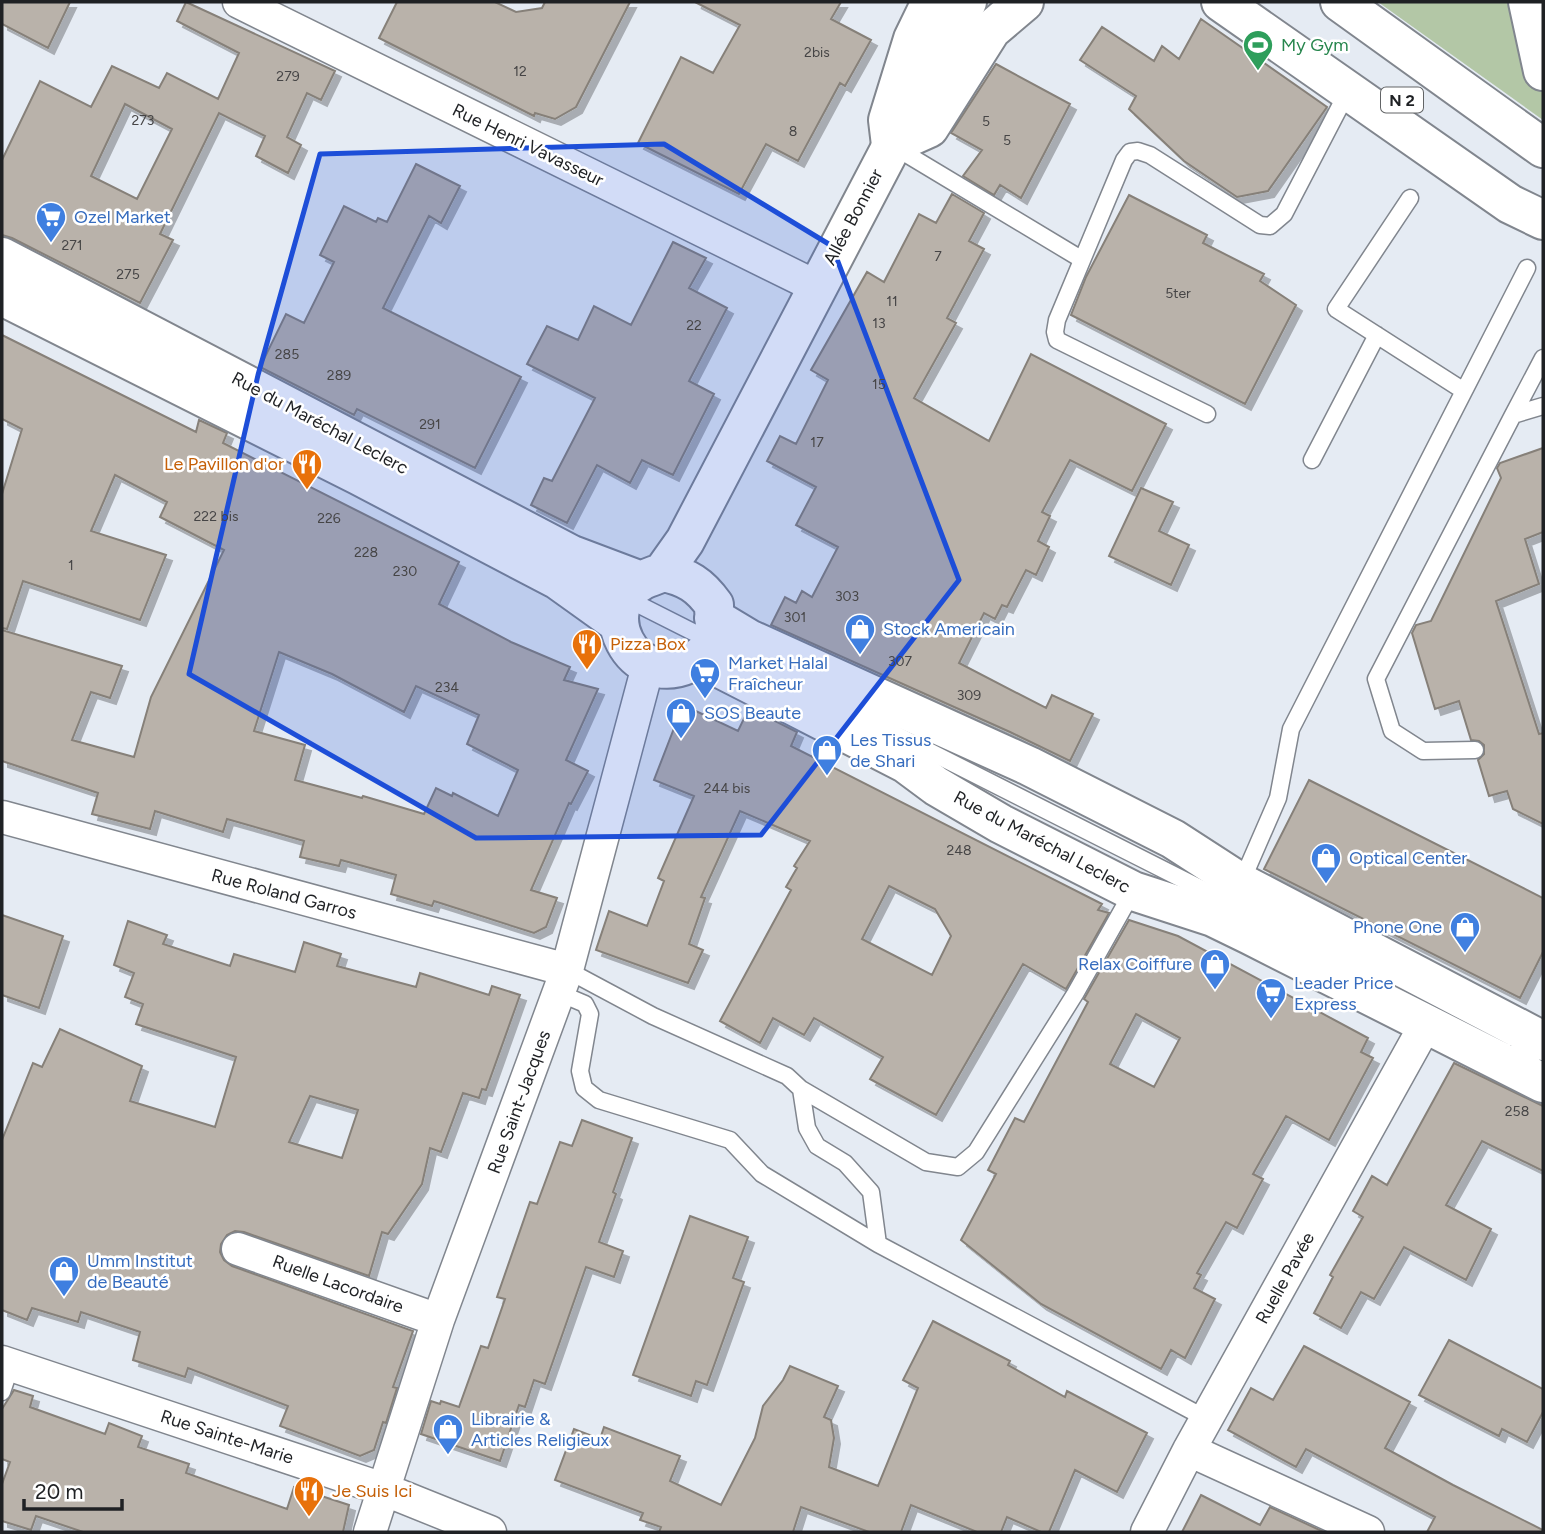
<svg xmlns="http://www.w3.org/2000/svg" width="1545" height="1534" font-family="Figtree,sans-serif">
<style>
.green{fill:#b3c7a6}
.building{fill:#b9b2aa;stroke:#868079;stroke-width:2;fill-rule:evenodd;filter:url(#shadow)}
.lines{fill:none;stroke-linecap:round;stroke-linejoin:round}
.service-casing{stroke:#81868e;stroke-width:19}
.minor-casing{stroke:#81868e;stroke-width:35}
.tertiary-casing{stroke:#81868e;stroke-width:42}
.primary-casing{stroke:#81868e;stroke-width:42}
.service{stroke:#fff;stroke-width:16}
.minor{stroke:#fff;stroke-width:32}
.tertiary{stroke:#fff;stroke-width:38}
.primary{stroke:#fff;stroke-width:38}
.marked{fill:#1d4ed8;fill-opacity:0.2;stroke:#1d4ed8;stroke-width:5;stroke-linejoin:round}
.labels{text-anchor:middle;stroke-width:5;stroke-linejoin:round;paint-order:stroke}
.number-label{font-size:14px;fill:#464546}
.shield{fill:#fff;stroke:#626466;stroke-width:2}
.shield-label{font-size:16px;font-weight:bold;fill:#1f2124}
.leisure-label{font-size:18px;fill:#27864d;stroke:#fff;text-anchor:start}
.street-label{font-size:18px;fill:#1f2124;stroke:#fff}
.shop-label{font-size:18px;fill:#366cbe;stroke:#fff;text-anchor:start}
.food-label{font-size:18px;fill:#c56008;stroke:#fff;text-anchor:start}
</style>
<defs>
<filter id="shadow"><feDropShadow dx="6" dy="6" stdDeviation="0" flood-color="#0004"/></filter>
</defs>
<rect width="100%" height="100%" fill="#e5ebf3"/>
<path class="green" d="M1378 2H1519L1543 91V120Z"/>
<path class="building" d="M2 2H70L48 48 2 24Z
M186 2 335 71 321 100 307 93 287 137 301 145 288 173 256 156 265 136 219 113 160 234 173 240 140 303 12 238 2 235V160L40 81 91 107 112 66 159 88 167 73 218 99 239 53 177 21ZM125 104 172 129 137 199 91 176Z
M397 2H495L516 12 542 8 545 2H630L576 107 555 119 535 113 534 116 379 38Z
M695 2H841L831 19 871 40 845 86 840 83 798 161 766 144 739 194 638 143 681 57 713 73 740 25Z
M1201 19 1327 107 1268 191 1237 197 1184 161 1129 109 1136 96 1080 60 1102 27 1154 61 1162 46 1179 59Z
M996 64 1070 104 1021 198 1000 185 994 195 963 176 982 150 951 133Z
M416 164 460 186 441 223 429 216 383 308 521 377 475 468 357 409 354 415 260 367 286 314 304 323 334 262 320 255 344 206 376 222 378 218 387 222Z
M952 194 984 213 969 241 984 249 947 318 956 323 914 398 989 441 1031 354 1166 424 1132 491 1070 460 1042 512 1050 516 1038 541 1049 547 1036 575 1026 570 1007 607 1002 605 995 619 984 613 959 663 1046 708 1052 695 1093 714 1070 761 1010 732 771 625 785 597 796 603 802 591 812 597 838 547 796 525 816 487 767 461 780 436 796 444 828 380 811 370 867 272 884 282 919 214 936 223Z
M1129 195 1207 235 1203 243 1264 274 1260 281 1296 305 1245 404 1071 315 1086 277Z
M673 242 706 258 689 288 727 308 689 381 714 394 673 475 642 460 630 483 597 465 567 523 531 505 544 478 552 481 595 398 527 364 547 326 578 340 594 306 631 325Z
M2 335 196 432 199 420 227 433 223 443 459 562 439 604 511 642 570 667 564 680 598 689 566 760 588 771 571 804 569 803 531 890 557 898 546 927 534 933 434 901 432 906 391 894 396 875 341 860 339 866 300 857 304 841 227 819 223 832 155 811 150 829 92 814 98 793 2 761V630L122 666 110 698 91 692 72 740 134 757 151 697 224 550 160 517 167 502 115 475 91 531 166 555 140 620 23 581 7 629 2 628V494L22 429 2 419ZM279 652 332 674 404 712 416 686 479 715 467 744 518 770 498 816 453 793 452 796 436 788 424 814 363 796 362 798 295 780 305 745 254 731Z
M1543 448V532L1525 539 1539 584 1496 601 1539 734 1543 733V824L1513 809 1507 791 1489 796 1478 760 1484 754V745L1479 741 1471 740 1459 701 1435 709 1412 633 1416 625 1431 621 1501 478 1497 468 1500 463Z
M1141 488 1173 502 1159 531 1189 545 1171 585 1109 556Z
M683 705 738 731 749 708 797 732 791 746 1102 904 1098 910 1109 913 1066 989 1023 964 936 1115 870 1079 883 1057 814 1018 804 1035 773 1018 760 1043 720 1021 791 890 786 887 797 868 794 866 810 841 740 811 701 897 705 898 689 944 703 950 688 983 596 950 609 911 647 926 664 881 658 878 694 796 654 780ZM889 886 935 909 951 936 932 975 862 939Z
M1309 780 1543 898V952L1520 998 1264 869Z
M2 915 63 936 39 1008 2 995Z
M1129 920 1178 936 1368 1038 1361 1052 1373 1058 1329 1140 1286 1116 1253 1174 1263 1179 1237 1228 1226 1222 1197 1273 1201 1275 1194 1288 1215 1299 1185 1358 1171 1350 1161 1369 1041 1304 961 1240 996 1174 988 1170 1015 1118 1024 1122 1088 1002 1084 999ZM1136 1014 1180 1038 1154 1087 1110 1064Z
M128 921 167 935 163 944 230 966 234 954 295 972 304 942 341 954 337 966 416 987 420 973 489 995 492 986 520 995 486 1090 482 1089 479 1098 463 1093 441 1152 430 1148 422 1184 388 1234 382 1232 369 1276 244 1232 235 1231 227 1235 221 1244 220 1252 224 1260 232 1266 413 1331 393 1387 397 1388 386 1423 383 1422 374 1450 360 1456 280 1426 288 1406 188 1368 185 1377 133 1360 140 1332 81 1312 78 1322 32 1308 27 1320 2 1310V1140L33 1063 42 1067 60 1029 142 1066 130 1101 215 1127 236 1057 136 1024 143 1004 125 997 134 973 114 965ZM310 1096 358 1110 342 1158 289 1142Z
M1454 1063 1543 1106V1171L1482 1141 1446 1205 1491 1229 1466 1280 1404 1247 1374 1299 1361 1292 1341 1328 1314 1313 1333 1277 1330 1275 1363 1217 1353 1211 1372 1176 1387 1185Z
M582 1120 632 1138 613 1192 616 1194 599 1242 623 1251 614 1277 586 1267 545 1384 534 1380 525 1407 519 1405 500 1461 421 1434 431 1401 440 1404 441 1401 459 1407 481 1346 488 1348 505 1299 497 1297 530 1202 537 1204 560 1142 572 1146Z
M690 1216 748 1237 733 1278 744 1282 707 1385 696 1381 691 1396 633 1375Z
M933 1321 1010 1361 1008 1365 1065 1397 1067 1391 1147 1433 1117 1492 1075 1470 1049 1532H1041L1007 1517 1001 1532H977L911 1505 901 1532H869L801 1507 793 1532H659L661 1527 640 1520 643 1513 555 1480 574 1429 600 1439 604 1427 680 1456 670 1481 721 1505 755 1438 763 1406 783 1380 790 1366 838 1386 824 1417 831 1420 834 1438 829 1467 878 1486 918 1388 903 1380Z
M1449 1340 1543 1389V1412L1527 1442 1502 1429 1499 1436 1419 1395Z
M1304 1346 1410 1402 1385 1448 1453 1485 1543 1530V1532H1427L1435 1517 1306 1449 1296 1467 1228 1430 1251 1388 1273 1400Z
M14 1390 33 1396 30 1407 105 1434 109 1423 142 1436 138 1447 189 1464 186 1473 287 1509 294 1487 349 1505 343 1532H83L36 1516 31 1530 2 1521V1484L10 1462 2 1459V1409Z
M1201 1495 1260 1525 1270 1507 1324 1532H1182Z"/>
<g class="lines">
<g class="service-casing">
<path id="service" d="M893 146 1081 259
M1410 198 1336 309 1464 391
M1207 414 1057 340 1055 332 1057 320 1124 160 1130 152 1138 151 1150 155 1260 225 1270 226 1284 214 1348 91
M1513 415 1543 358
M1312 460 1377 335
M582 576 1384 981
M1475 750 1423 751 1392 731 1376 679 1513 415 1543 406
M1241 883 1278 798 1291 729 1527 268
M567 970 653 1016 787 1076 801 1089 807 1128 817 1146 845 1163 871 1192 878 1244
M559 993 585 1004 590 1014 580 1071 584 1088 599 1100 730 1140 762 1174 878 1244 1207 1419
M801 1089 926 1162 958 1167 976 1152 1075 994 1133 891
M2 1392 11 1365"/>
</g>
<g class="minor-casing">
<path id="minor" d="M239 2 817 287
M2 817 567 970
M238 1249 438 1320
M2 1362 383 1489 490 1532
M1189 1450 1368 1532
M370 1532 438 1320 567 970 648 666
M1147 1532 1189 1450 1426 1024"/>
</g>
<g class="tertiary-casing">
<path id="tertiary" d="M2 257 572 555 641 581
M2 296 358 475 558 580 618 623
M663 572 685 541 967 2
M663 572C687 577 700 585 714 605 714 616 717 633 712 643 707 653 698 659 688 664 632 689 591 608 643 580 649 577 657 575 663 572Z
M714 618 749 639 1029 766 1173 839 1241 883 1543 1041
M700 658 905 763 936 786 1001 824 1133 891 1213 917 1250 935 1543 1083"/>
</g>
<g class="primary-casing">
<path id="primary" d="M931 2 913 39 888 120 891 145 929 128 991 30 1024 2
M1221 2 1510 204 1543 220
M1340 2 1543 148
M1528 2 1543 71"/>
</g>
<use href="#service" class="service"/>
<use href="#minor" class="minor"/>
<use href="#tertiary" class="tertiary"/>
<use href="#primary" class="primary"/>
</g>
<path class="marked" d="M664 144 832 246 959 580 761 835 476 838 189 674 258 375 320 154Z"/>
<defs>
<g id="stadium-pin" transform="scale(1.575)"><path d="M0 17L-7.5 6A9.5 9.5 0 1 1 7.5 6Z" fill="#2e9e5b" stroke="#fff"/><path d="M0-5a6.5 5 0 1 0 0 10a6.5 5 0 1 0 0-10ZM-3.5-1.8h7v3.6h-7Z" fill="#fff"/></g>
<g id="supermarket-pin" transform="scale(1.575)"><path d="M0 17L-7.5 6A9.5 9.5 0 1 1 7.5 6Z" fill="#3f7fe0" stroke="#fff"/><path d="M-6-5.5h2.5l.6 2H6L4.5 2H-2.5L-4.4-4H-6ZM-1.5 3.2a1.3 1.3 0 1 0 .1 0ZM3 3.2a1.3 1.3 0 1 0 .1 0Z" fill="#fff"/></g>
<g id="restaurant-pin" transform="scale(1.575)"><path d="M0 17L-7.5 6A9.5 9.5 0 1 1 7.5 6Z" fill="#e8710a" stroke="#fff"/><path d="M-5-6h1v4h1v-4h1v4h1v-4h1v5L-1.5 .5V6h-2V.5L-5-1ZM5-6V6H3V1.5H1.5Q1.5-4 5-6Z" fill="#fff"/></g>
<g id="shop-pin" transform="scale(1.575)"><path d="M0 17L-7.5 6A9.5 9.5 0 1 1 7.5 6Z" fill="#3f7fe0" stroke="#fff"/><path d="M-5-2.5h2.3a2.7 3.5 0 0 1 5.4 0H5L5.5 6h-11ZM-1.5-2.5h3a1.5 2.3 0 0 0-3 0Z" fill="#fff"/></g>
</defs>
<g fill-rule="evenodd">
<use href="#stadium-pin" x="1258" y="45"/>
<use href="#supermarket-pin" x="51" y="217"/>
<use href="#restaurant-pin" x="307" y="464"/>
<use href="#shop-pin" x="860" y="629"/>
<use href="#restaurant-pin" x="587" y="644"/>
<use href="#supermarket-pin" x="705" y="673"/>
<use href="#shop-pin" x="681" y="713"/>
<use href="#shop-pin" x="827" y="750"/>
<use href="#shop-pin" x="1326" y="858"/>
<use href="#shop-pin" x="1465" y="927"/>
<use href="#shop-pin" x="1215" y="964"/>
<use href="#supermarket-pin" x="1271" y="993"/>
<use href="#shop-pin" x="64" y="1271"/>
<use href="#shop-pin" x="448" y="1429"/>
<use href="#restaurant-pin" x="309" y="1491"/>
</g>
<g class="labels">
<g class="number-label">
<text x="817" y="57">2bis</text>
<text x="520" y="76">12</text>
<text x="288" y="81">279</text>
<text x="143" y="125">273</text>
<text x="986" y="126">5</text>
<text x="793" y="136">8</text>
<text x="1007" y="145">5</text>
<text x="72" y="250">271</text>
<text x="938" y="261">7</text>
<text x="128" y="279">275</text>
<text x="1178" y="298">5ter</text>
<text x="892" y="306">11</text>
<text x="879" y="328">13</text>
<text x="694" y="330">22</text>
<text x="287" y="359">285</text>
<text x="339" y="380">289</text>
<text x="879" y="389">15</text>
<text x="430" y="429">291</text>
<text x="817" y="447">17</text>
<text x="216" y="521">222 bis</text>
<text x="329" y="523">226</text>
<text x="366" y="557">228</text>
<text x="71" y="570">1</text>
<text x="405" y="576">230</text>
<text x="847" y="601">303</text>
<text x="795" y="622">301</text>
<text x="900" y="666">307</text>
<text x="447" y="692">234</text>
<text x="969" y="700">309</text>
<text x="727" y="793">244 bis</text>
<text x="959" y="855">248</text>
<text x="1517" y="1116">258</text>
</g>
<rect class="shield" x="1381" y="87.5" width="42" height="25" rx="5"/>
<g class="shield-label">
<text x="1402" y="106">N 2</text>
</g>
<g class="leisure-label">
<text x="1281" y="51">My Gym</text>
</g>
<g class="street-label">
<text transform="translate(528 145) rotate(26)" y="6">Rue Henri Vavasseur</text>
<text transform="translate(853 217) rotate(-62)" y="6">Allée Bonnier</text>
<text transform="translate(320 423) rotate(28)" y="6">Rue du Maréchal Leclerc</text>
<text transform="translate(1042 842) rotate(28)" y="6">Rue du Maréchal Leclerc</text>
<text transform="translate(284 894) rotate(15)" y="6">Rue Roland Garros</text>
<text transform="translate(519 1102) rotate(-70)" y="6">Rue Saint-Jacques</text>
<text transform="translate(1285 1278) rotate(-61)" y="6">Ruelle Pavée</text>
<text transform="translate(338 1284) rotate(20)" y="6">Ruelle Lacordaire</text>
<text transform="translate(227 1437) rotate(18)" y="6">Rue Sainte-Marie</text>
</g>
<g class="shop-label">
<text x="74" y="223">Ozel Market</text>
<text x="883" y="635">Stock Americain</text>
<text x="728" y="669">Market Halal<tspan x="728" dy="21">Fraîcheur</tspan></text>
<text x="704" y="719">SOS Beaute</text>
<text x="850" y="746">Les Tissus<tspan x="850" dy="21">de Shari</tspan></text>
<text x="1349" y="864">Optical Center</text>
<text x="1442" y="933" text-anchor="end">Phone One</text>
<text x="1192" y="970" text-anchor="end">Relax Coiffure</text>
<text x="1294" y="989">Leader Price<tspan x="1294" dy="21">Express</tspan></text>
<text x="87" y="1267">Umm Institut<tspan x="87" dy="21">de Beauté</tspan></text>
<text x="471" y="1425">Librairie &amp;<tspan x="471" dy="21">Articles Religieux</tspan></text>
</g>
<g class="food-label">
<text x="284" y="470" text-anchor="end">Le Pavillon d'or</text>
<text x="610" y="650">Pizza Box</text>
<text x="332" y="1497">Je Suis Ici</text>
</g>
</g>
<rect width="1545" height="1534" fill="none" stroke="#1f2124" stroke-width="7"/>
<path d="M24 1499v10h98v-10" fill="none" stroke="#1f2124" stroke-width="3.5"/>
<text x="35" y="1499" font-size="21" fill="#1f2124" stroke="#ffffff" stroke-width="5" paint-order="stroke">20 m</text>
</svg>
